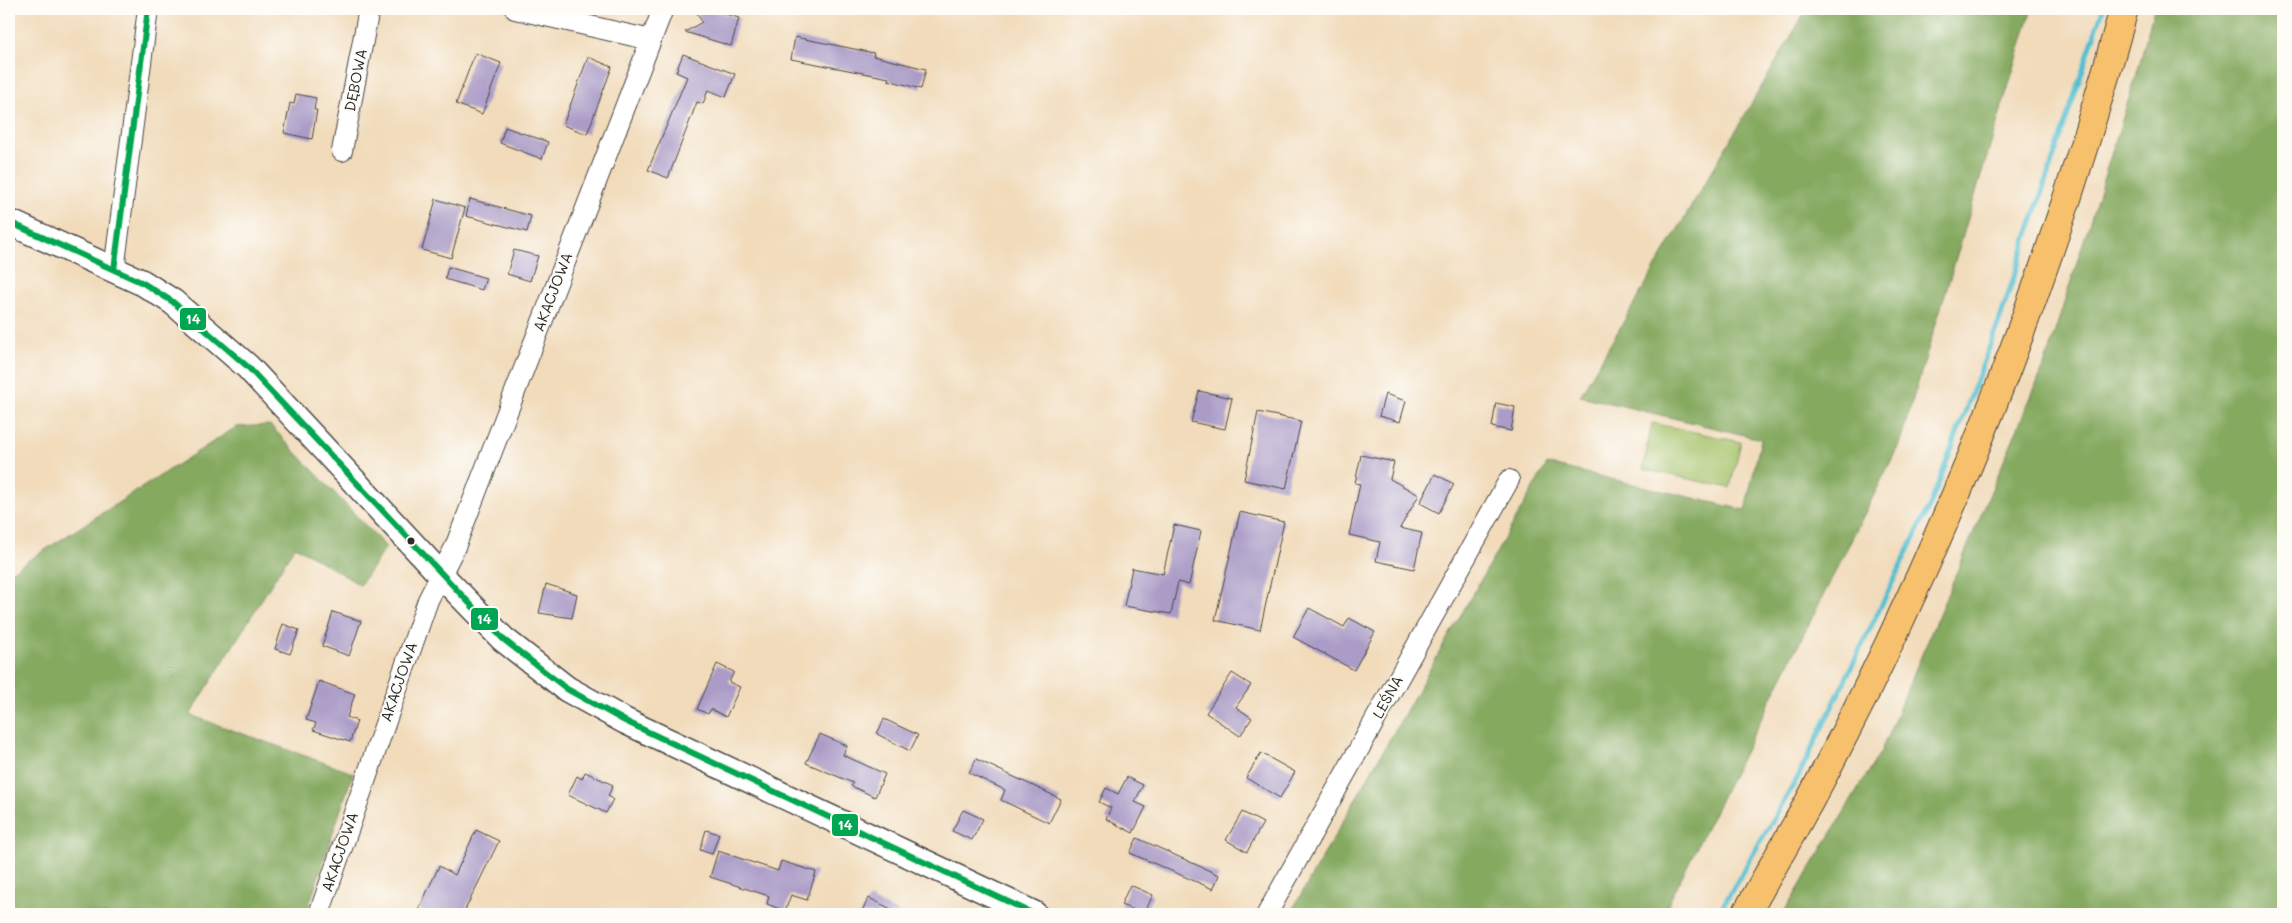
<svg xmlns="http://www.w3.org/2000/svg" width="2292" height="923" font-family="Mali,sans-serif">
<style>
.green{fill:#a6c36b;stroke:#68774b}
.forest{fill:#84a95f;stroke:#586a45}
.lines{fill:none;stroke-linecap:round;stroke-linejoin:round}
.stream{stroke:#55bfd1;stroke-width:5}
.building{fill:#ab9cc7}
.minor-casing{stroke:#494541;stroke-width:22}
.tertiary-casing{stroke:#494541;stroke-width:28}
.trunk-casing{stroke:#494541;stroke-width:30}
.minor{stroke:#fff;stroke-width:20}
.tertiary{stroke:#fff;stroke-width:25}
.trunk{stroke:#f7c06c;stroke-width:28}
.bus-1-casing{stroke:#fdfcf7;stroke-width:10}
.bus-1{stroke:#00a651;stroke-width:6}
.bus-dot{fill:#2b2b2b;stroke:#fdfcf7;stroke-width:2}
.labels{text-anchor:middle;stroke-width:4;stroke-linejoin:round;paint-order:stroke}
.street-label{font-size:15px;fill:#2b2b2b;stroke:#fdfcf7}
.line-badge{stroke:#fdfcf7;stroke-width:2}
.badge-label{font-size:14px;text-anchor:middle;font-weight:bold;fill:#fff}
</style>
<rect width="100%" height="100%" fill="#fdfcf7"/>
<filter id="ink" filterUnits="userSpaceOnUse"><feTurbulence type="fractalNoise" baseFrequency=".02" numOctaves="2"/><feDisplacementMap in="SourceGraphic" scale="10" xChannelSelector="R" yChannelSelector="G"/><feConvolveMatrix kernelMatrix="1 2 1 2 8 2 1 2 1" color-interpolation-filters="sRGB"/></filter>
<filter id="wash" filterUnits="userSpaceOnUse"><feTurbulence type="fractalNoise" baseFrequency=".0096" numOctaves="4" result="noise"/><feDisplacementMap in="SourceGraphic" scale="20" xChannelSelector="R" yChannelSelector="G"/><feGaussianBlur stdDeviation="1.12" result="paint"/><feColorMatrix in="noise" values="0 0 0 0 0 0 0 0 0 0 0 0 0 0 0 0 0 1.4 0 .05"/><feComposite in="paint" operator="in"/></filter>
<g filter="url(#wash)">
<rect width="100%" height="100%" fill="#f1dbbb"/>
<path class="green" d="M1652 423 1741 442 1730 488 1643 469Z"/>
<path class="forest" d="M1807 9H2032L1899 445 1663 914H1290L1547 464 1745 510 1761 439 1580 396Z
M2154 9H2283V914H1783L1881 751 2044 366 2137 73Z
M270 425 386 547 360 585 295 546 190 715 353 773 306 914H9V573L236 427Z"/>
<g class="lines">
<path class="stream" d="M1718 914 1798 777 1931 503 2001 316 2103 9"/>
</g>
<g id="blocks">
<path class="building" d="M695 9H709L739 18 731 46 685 32 702 22Z
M795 37 874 53 873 56 926 69 921 89 888 80 889 78 791 59Z
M475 53 501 63 482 114 456 104Z
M683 54 735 74 726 97 708 90 703 104 697 102 668 178 648 170 687 77 676 72Z
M588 57 612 67 587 134 563 125Z
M296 94 316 98 314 110H317L312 139 284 133 290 103 294 104Z
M505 127 548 142 542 159 500 143Z
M436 199 465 208 451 258 422 250Z
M470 199 531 216 527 232 466 216Z
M514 250 538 256 530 281 507 274Z
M448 267 486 278 482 290 445 279Z
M1199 391 1232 398 1225 429 1191 422Z
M1385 394 1406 401 1400 422 1379 416Z
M1496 403 1515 407 1511 431 1492 427Z
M1258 412 1301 421 1286 489 1244 480Z
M1361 455 1394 462 1390 479 1419 495 1400 528 1422 533 1414 569 1376 561 1380 542 1349 535 1360 484 1355 483Z
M1435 474 1454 484 1439 513 1420 503Z
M1240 512 1284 522 1260 630 1215 620Z
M1174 525 1201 531 1189 585 1178 582 1171 614 1124 606 1132 568 1163 574Z
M546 584 577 594 572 618 539 613Z
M1309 608 1344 627 1349 618 1375 632 1354 670 1293 637Z
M333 612 361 621 349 656 322 646Z
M283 624 299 630 290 654 275 649Z
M717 664 734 672 729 682 740 687 726 717 711 709 708 714 697 709Z
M1232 673 1251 685 1236 707 1252 718 1240 736 1206 713Z
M319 681 355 694 347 717 357 721 350 742 313 730 316 723 306 720Z
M884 719 918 735 910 751 877 734Z
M820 734 847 746 843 755 885 774 875 797 851 786 853 783 806 763Z
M1261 753 1295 772 1280 798 1246 778Z
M976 759 1061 799 1049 823 1001 800 1005 790 969 773Z
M585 772 613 785 608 796 613 799 606 813 568 795 577 776 582 779Z
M1127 777 1143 785 1135 802 1146 807 1133 833 1106 819 1111 808 1099 802 1106 788 1118 794Z
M963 810 983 819 972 840 952 831Z
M1242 812 1263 823 1247 852 1226 840Z
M476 830 499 841 463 914H430L419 909 439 866 455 875Z
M706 830 719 834 712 854 700 850Z
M1137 838 1219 875 1213 889 1130 853Z
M718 851 778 871 781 861 816 872 807 900 791 895 785 911 767 904 769 896 710 877Z
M1130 885 1153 895 1144 914 1121 905Z
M869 898 901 914H860Z"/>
</g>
</g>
<g filter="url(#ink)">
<use href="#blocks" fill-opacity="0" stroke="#494541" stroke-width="1"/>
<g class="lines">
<g class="minor-casing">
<path id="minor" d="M515 9 651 40
M342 151 369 9
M114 270 148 9
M319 914 428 600 455 547 663 9
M1267 914 1509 480"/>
</g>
<g class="tertiary-casing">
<path id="tertiary" d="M9 222 143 283 173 302 248 367 441 575 503 639 567 689 625 721 1034 914"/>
</g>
<g class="trunk-casing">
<path id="trunk" d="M1746 914C1767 877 1788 840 1809 802 1943 552 2049 283 2124 9"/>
</g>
<use href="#minor" class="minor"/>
<use href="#tertiary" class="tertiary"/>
<use href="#trunk" class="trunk"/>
<g class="bus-1-casing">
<path id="bus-1" d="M9 222 143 283 173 302 248 367 503 639 567 689 625 721 1034 914
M114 270 148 9"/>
</g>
<use href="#bus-1" class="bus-1"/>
</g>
</g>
<circle class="bus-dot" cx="411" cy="541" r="4.5"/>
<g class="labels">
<g class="street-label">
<text transform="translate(356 80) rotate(-79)" y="5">DĘBOWA</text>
<text transform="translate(553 292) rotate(-69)" y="5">AKACJOWA</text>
<text transform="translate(399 682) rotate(-71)" y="5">AKACJOWA</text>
<text transform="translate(1388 697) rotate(-61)" y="5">LEŚNA</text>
<text transform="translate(340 852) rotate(-71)" y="5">AKACJOWA</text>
</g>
</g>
<g class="line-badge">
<rect x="179" y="307" width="28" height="24" rx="5" fill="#00a651"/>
<rect x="470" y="607" width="29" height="24" rx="5" fill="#00a651"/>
<rect x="831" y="813" width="28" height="24" rx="5" fill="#00a651"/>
</g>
<g class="badge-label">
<text x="193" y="324">14</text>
<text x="484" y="624">14</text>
<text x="845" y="830">14</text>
</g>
<rect width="2292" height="923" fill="none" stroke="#fdfcf7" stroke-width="30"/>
</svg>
